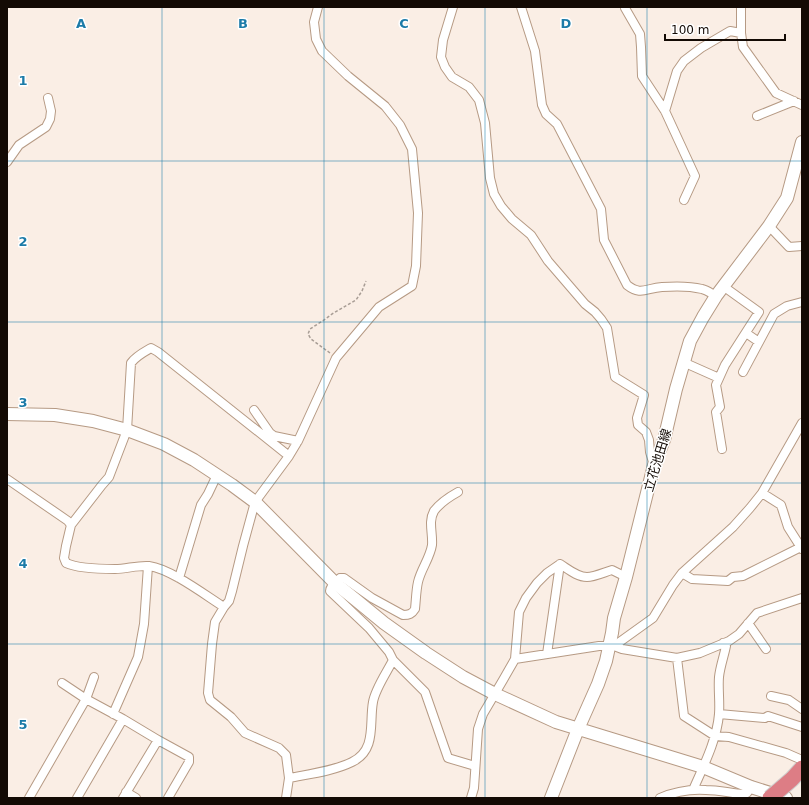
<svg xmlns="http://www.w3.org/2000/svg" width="809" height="805" font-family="'DejaVu Sans','Noto Sans JP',sans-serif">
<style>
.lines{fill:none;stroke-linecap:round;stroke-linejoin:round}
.street-casing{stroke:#b69a84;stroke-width:10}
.secondary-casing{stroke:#b69a84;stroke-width:14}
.path{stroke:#a89d95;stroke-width:1.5;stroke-dasharray:3 2;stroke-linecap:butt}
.street{stroke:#fff;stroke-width:8}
.secondary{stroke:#fff;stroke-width:12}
.highway-bridge-casing{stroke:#d0cecd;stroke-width:17;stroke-linecap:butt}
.highway-bridge{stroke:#dd7d85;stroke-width:15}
.grid{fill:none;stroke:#1c7ba8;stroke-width:1;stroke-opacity:0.55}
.labels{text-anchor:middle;stroke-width:3;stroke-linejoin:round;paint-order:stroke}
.street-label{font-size:13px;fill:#130a04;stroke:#fff}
.grid-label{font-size:13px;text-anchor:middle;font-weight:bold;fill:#1c7ba8;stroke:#fff;stroke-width:3;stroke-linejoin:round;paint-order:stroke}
</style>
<rect width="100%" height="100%" fill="#faeee5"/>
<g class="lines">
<g class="street-casing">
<path id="street" d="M453 7 443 40 441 57 445 67 452 77 469 87 479 100 485 123 490 178 494 194 501 206 512 219 531 235 548 261 585 304 595 312 601 319 607 328 615 377 644 395 637 418 638 425 646 432 649 440 650 452 654 465
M521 7 535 51 542 105 546 114 557 124 601 209 604 240 627 285C641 296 646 288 662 287 675 286 690 286 702 289 707 290 712 294 716 296
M741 7V33L743 47 776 93 802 105
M625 8 640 34 641 47 642 76 665 111 695 176 684 200
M665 111 677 71 684 61 701 48 730 31 741 33
M757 116 794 101
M7 162 19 145 46 127 50 119 51 111 48 98
M769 226 789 247 802 246
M746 333 759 342
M683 362 719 378
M743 372 774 314 787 306 802 302
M254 410 270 433 274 436 298 441
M722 449 716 412 720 407 716 385 725 365 759 312 723 286
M7 479 68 521 71 525
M458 492C449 497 440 503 434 511 428 522 433 533 432 545 430 558 421 569 418 582 416 591 416 600 415 609 412 614 409 615 403 615L372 598 344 578H340C336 582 330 586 330 591L369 628 389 652 393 660 425 692 448 758 475 766
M762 493 781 505 788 527 802 549
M682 573 692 579 728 581 733 577 743 576 801 547
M179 578 201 505 208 494 217 475
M224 607 229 601 232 591 243 546 255 502 289 456 298 441 336 358 379 307 412 286 416 266 418 213 412 149 400 125 385 106 348 76 322 51 316 39 314 22 318 7
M748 623 766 649
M614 646 622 649 677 658 700 653 729 641 739 634 757 613 802 598
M547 654 560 564
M677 658 684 716 715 736 729 737 786 753 802 760
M515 659 519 612 526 598 537 583 547 573 560 564C568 569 577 577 587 577 594 577 605 572 612 570L626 577
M62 683 86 699 123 719 158 740 189 757V762L168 798
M771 696 789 700 802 709
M113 714 138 657 144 624 148 566
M719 714 765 718 768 716 802 727
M289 778C309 774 334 771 352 762 377 750 369 723 373 702 375 689 387 672 393 660
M693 790C703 767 717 740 719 714 720 702 718 689 719 677 720 667 724 656 726 646L723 643
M126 792 136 798
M29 798 86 699 94 677
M77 798 123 719
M123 798 158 740
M286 798 289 778 286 755 279 748 245 733 231 717 210 700 208 693 212 644 215 622 224 607C205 595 171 569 149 566 138 565 126 569 115 569 103 569 77 568 66 563L64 558 66 546 71 525 102 485 109 477 127 430 131 363C136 356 144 352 151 348L158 352 289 456
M471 798 474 788 478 729 483 714 503 680 515 659 599 646H614L653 618 673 585 682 573 733 527 750 508 762 493 802 423
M660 798C674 792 691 789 706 790 718 790 731 793 743 794L747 793 751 787"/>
</g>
<g class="secondary-casing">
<path id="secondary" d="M7 414 55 415 93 421 127 430 164 444 194 460 232 485 255 502 335 583 356 600 384 623 426 653 463 677 495 694 556 722 703 767 751 787 786 798
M551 798 578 729 598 684 606 661 612 633 614 618 626 577 654 465 664 440 676 389 690 341 703 317 716 296 769 226 787 198 802 142"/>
</g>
<path class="path" d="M330 353 311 339 308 334 310 329 324 320 332 314 356 300 362 291 366 281"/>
<use href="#street" class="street"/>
<use href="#secondary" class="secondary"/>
<g class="highway-bridge-casing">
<path id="highway-bridge" d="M770 798 792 779 802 768"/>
</g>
<use href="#highway-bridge" class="highway-bridge"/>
</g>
<path class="grid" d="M162 7V798M324 7V798M485 7V798M647 7V798M7 161H802M7 322H802M7 483H802M7 644H802"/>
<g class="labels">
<g class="street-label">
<text transform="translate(657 460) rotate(-73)" y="5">立花池田線</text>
</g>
</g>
<g class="grid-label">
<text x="81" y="28">A</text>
<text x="243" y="28">B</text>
<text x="404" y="28">C</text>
<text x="566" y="28">D</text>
<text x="23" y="85">1</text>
<text x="23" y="246">2</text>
<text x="23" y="407">3</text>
<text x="23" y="568">4</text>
<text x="23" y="729">5</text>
</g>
<rect width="809" height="805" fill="none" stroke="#130a04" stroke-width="16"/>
<path d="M665 34v6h120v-6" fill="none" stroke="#130a04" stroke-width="2"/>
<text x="671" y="34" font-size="12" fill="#130a04" stroke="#ffffff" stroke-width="3" paint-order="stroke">100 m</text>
</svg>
